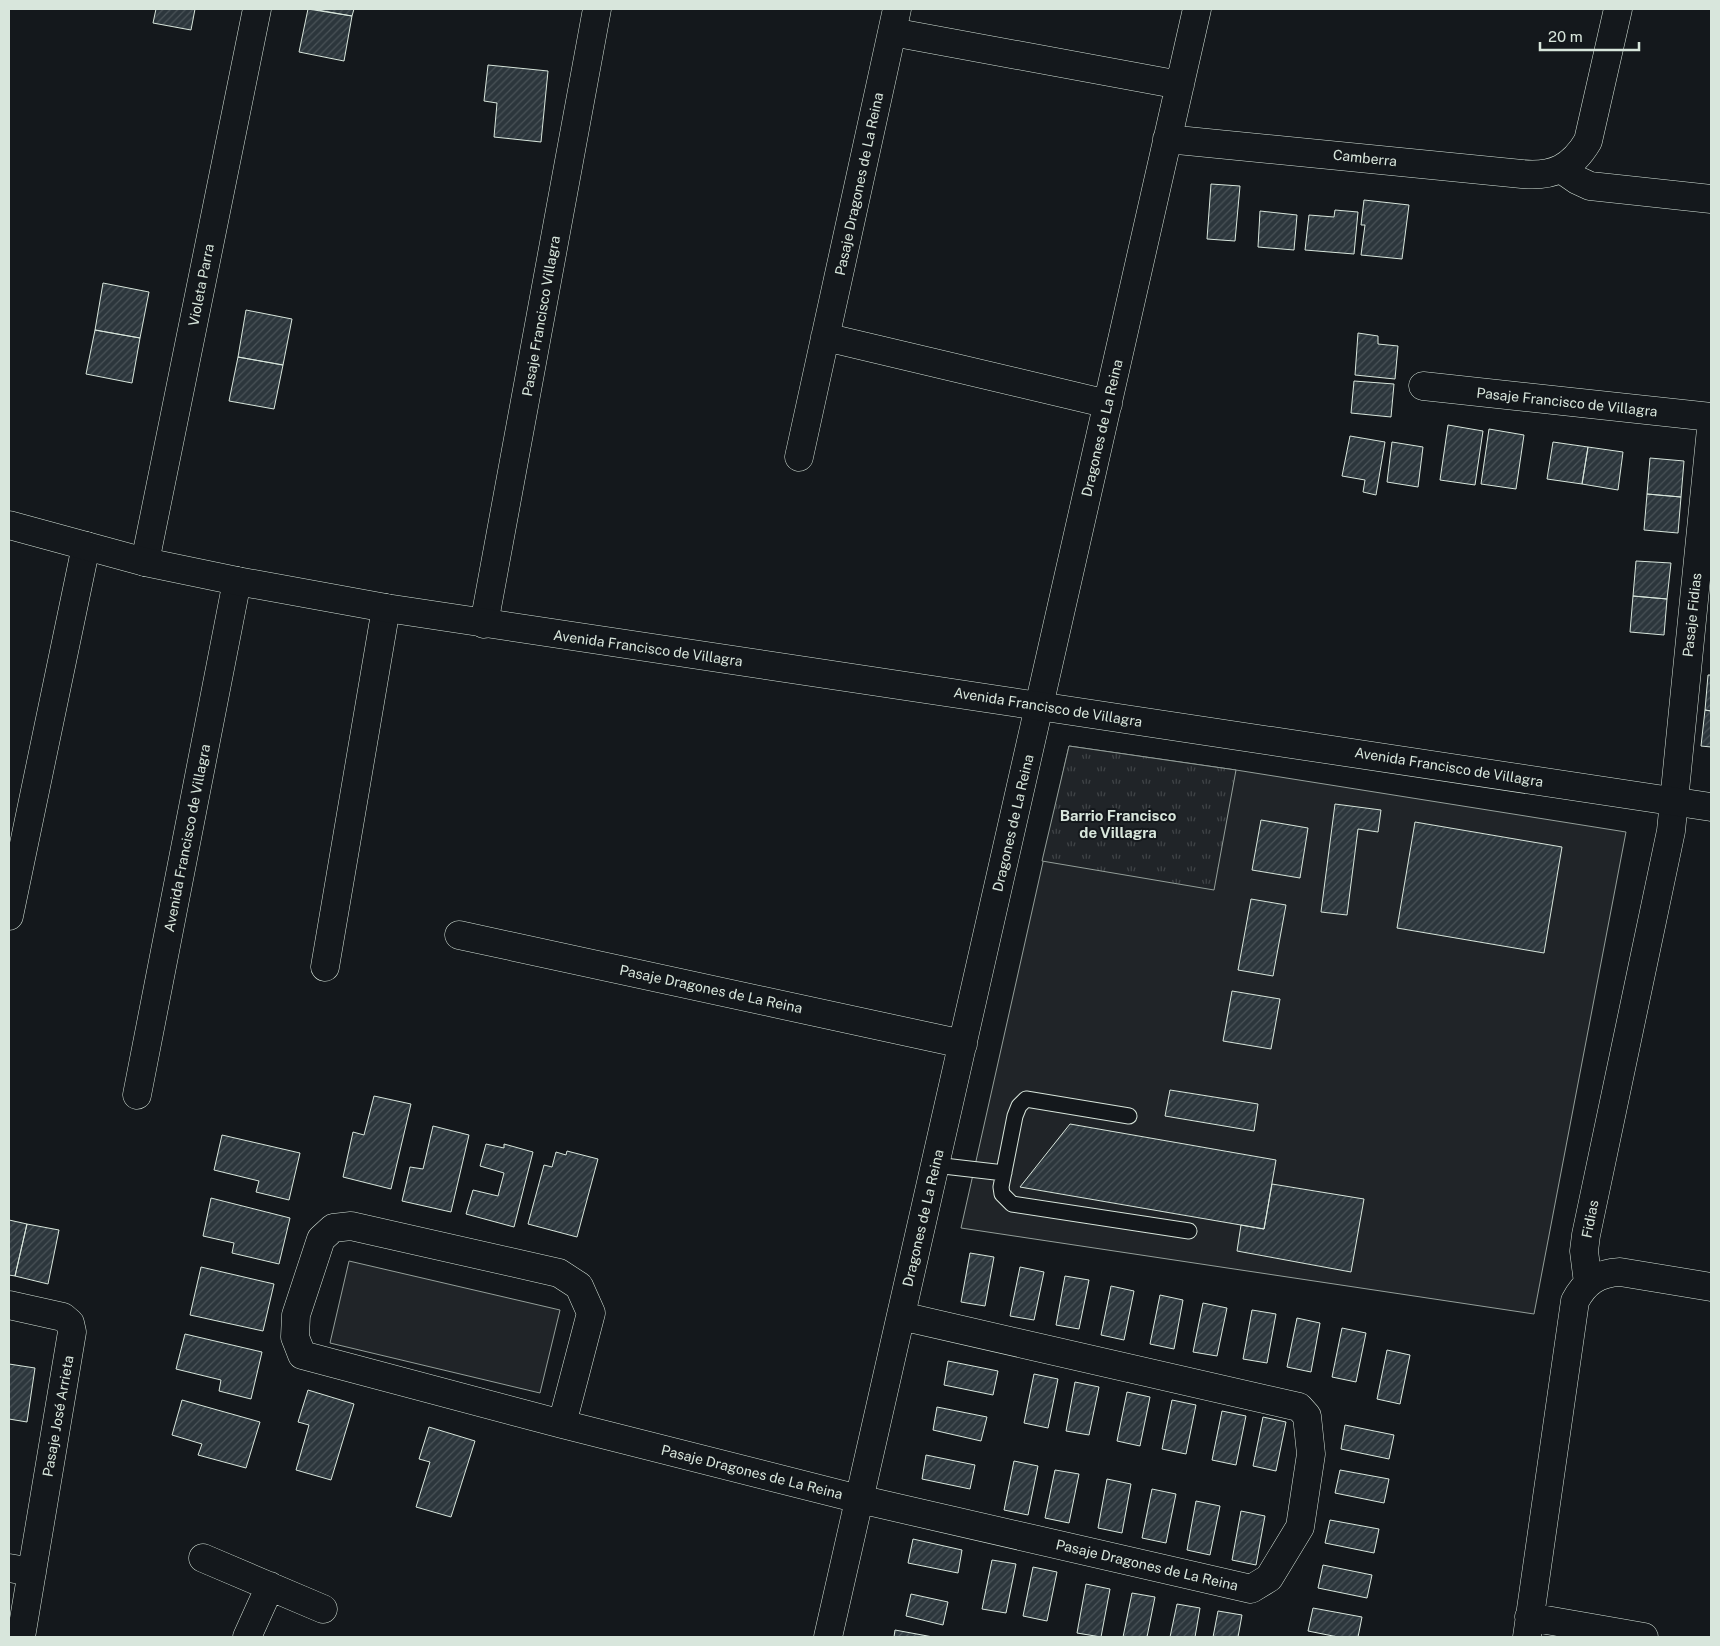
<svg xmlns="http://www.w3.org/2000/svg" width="1720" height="1646" font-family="'Public Sans',sans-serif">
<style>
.green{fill:#202428;stroke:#939e99}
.park{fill:url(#park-tufts);stroke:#939e99}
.building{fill:url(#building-hatch);stroke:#d8e6dc}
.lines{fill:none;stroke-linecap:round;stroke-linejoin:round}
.service-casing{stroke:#d8e6dc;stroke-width:17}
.minor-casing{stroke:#d8e6dc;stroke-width:29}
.tertiary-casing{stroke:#d8e6dc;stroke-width:29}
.service{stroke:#14181c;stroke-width:15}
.minor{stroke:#14181c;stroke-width:28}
.tertiary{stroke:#14181c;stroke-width:28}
.labels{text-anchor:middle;stroke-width:4;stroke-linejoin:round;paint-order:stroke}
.street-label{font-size:14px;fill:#d8e6dc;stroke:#14181c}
.neighbourhood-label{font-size:15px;font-weight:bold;fill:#d8e6dc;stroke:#14181c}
</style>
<defs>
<pattern id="park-tufts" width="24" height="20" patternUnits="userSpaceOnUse" patternTransform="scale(1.25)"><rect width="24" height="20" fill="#202428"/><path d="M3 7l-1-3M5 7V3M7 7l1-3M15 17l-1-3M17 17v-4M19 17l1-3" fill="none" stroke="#404447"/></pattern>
<pattern id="building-hatch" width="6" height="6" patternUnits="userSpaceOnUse" patternTransform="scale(1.25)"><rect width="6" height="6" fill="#2c363c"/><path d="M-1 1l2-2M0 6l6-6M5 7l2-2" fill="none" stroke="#4a5358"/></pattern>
</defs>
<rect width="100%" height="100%" fill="#14181c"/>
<path class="green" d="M1069 746 1236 770 1626 832 1534 1314 961 1228Z
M349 1261 560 1310 540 1393 330 1343Z"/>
<path class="park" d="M1069 746 1236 770 1214 890 1042 861Z"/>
<path class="building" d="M156 9H195L191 30 153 23Z
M308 9 352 16 344 61 299 52Z
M312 9H354L352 16Z
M488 65 548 71 541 142 494 137 497 103 484 101Z
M1211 184 1240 186 1235 241 1207 239Z
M1364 200 1409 205 1402 259 1361 255 1365 225H1361Z
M1335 210 1358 212 1354 254 1305 250 1309 215 1334 217Z
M1260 211 1297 215 1294 250 1258 247Z
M103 283 149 292 140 338 95 330Z
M246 310 292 319 283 365 238 357Z
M95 330 140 338 132 383 86 374Z
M1358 333 1378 336V344L1398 346 1395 379 1355 375Z
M238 357 283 365 274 409 229 401Z
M1354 381 1394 384 1391 417 1351 413Z
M1448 425 1483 431 1475 485 1440 480Z
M1489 429 1524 435 1516 489 1481 484Z
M1350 436 1385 442 1376 495 1363 492 1365 480 1342 476Z
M1392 442 1423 447 1418 487 1387 482Z
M1553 442 1588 447 1582 484 1547 479Z
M1588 447 1623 452 1618 490 1582 484Z
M1650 458 1684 461 1681 497 1647 494Z
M1647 494 1681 497 1678 533 1644 530Z
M1636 561 1671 563 1667 599 1633 596Z
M1633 596 1667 599 1664 635 1630 632Z
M1708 675H1711V711L1705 710Z
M1705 710 1711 711V747L1701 746Z
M1335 804 1381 810 1378 832 1358 829 1347 915 1321 912Z
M1261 820 1308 828 1300 878 1252 870Z
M1415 822 1562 847 1544 953 1397 928Z
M1251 899 1286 905 1273 976 1238 970Z
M1232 991 1280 999 1271 1049 1223 1041Z
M1170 1090 1258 1104 1254 1131 1165 1116Z
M374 1096 411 1104 391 1189 343 1177 353 1132 364 1135Z
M1070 1124 1276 1160 1264 1229 1020 1187Z
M433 1126 469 1135 451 1212 402 1201 410 1167 423 1169Z
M222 1135 300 1153 289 1200 256 1192 259 1181 214 1170Z
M486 1144 504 1148V1144L533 1152 514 1227 466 1214 473 1190 498 1196 504 1173 480 1166Z
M567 1151 598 1159 577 1237 528 1224 544 1165 552 1167 556 1152 566 1155Z
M1272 1184 1364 1199 1351 1272 1237 1251 1241 1225 1264 1229Z
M211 1198 290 1218 279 1264 232 1253 234 1243 203 1236Z
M9 1220 27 1224 15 1276 9 1275Z
M27 1224 59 1230 48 1284 15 1276Z
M970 1253 994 1257 985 1306 961 1302Z
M201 1267 274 1284 263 1331 190 1315Z
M1020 1267 1044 1272 1034 1320 1010 1316Z
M1065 1276 1089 1280 1079 1329 1056 1325Z
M1111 1286 1134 1291 1124 1340 1101 1335Z
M1160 1295 1183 1300 1174 1349 1150 1344Z
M1203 1303 1227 1308 1217 1356 1193 1352Z
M1252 1310 1276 1314 1267 1363 1243 1359Z
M1297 1318 1320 1323 1311 1372 1287 1367Z
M1342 1328 1366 1333 1356 1382 1332 1377Z
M185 1334 262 1352 251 1399 219 1391 221 1380 176 1369Z
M1387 1350 1410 1355 1400 1404 1377 1399Z
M948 1361 998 1371 993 1395 944 1385Z
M9 1364 35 1368 27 1422 9 1419Z
M1034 1374 1058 1379 1048 1428 1024 1423Z
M1075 1382 1099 1387 1089 1435 1066 1431Z
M308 1390 354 1404 331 1480 296 1470 309 1425 298 1422Z
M1127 1392 1150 1397 1140 1446 1117 1441Z
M182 1400 260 1422 246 1468 198 1455 202 1444 172 1435Z
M1172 1400 1196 1405 1186 1454 1162 1449Z
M937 1407 987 1417 981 1441 933 1430Z
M1222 1411 1246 1416 1236 1465 1212 1460Z
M1263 1417 1286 1422 1276 1471 1253 1466Z
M1345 1425 1394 1435 1389 1459 1341 1449Z
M429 1427 475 1441 451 1517 416 1507 430 1462 419 1459Z
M926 1455 975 1465 970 1489 922 1479Z
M1014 1461 1038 1466 1028 1515 1004 1510Z
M1055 1470 1079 1474 1069 1523 1045 1518Z
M1340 1470 1389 1479 1384 1503 1335 1493Z
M1107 1479 1131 1484 1122 1533 1098 1528Z
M1152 1489 1176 1494 1166 1543 1142 1538Z
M1196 1501 1220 1506 1210 1555 1187 1550Z
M1241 1511 1265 1516 1256 1565 1232 1560Z
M1330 1520 1379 1529 1374 1553 1325 1543Z
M913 1539 962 1550 958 1573 908 1563Z
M992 1560 1016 1564 1006 1613 982 1609Z
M1323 1565 1372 1575 1367 1598 1318 1588Z
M1033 1567 1057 1572 1047 1621 1023 1616Z
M1086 1584 1110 1589 1101 1637 1077 1633Z
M1132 1593 1155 1597 1147 1637H1123Z
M911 1594 948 1602 943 1625 906 1616Z
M1177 1604 1200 1608 1195 1637H1170Z
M1313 1608 1362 1617 1358 1637H1338L1308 1631Z
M1218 1611 1242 1615 1238 1637H1213Z
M895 1630 933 1637H894Z"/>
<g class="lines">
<g class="service-casing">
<path id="service" d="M1129 1116 1026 1099 1019 1106 1015 1116 1001 1187 1002 1194 1012 1204 1189 1231
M935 1165 1004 1173"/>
</g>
<g class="minor-casing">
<path id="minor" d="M892 32 1180 85
M1167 139 1522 174C1553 177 1572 168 1588 141L1618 9
M1561 169 1577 180 1590 186 1711 199
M825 337 1108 404
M1423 386 1711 417
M799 457 897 9
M145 562 257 9
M484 624 597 9
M9 916 86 546
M459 935 963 1044
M325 967 386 608
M137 1095 237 581
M1588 1283 1584 1251 1586 1235 1671 831 1711 429
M9 1305 63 1317 70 1323 72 1332 21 1637
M562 1424 591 1313 579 1286 559 1273 351 1226 333 1228 321 1239 296 1315 295 1337 302 1355 562 1424 859 1499 1251 1589 1269 1578 1300 1527 1311 1454 1307 1416 1299 1407 901 1316
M203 1558 323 1609
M9 1568 32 1572
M1529 1617 1644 1637
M247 1637 270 1586
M828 1637 1197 9
M1527 1637 1575 1301C1585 1282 1598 1273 1620 1272L1711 1287"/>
</g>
<g class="tertiary-casing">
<path id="tertiary" d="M9 525 145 562 237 581 386 608 1711 807"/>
</g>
<use href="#service" class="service"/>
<use href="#minor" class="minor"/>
<use href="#tertiary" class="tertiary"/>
</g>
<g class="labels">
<g class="street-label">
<text transform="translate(1365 158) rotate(6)" y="5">Camberra</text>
<text transform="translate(859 184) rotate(-78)" y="5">Pasaje Dragones de La Reina</text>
<text transform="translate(201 285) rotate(-79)" y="5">Violeta Parra</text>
<text transform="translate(541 316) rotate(-80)" y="5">Pasaje Francisco Villagra</text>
<text transform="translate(1567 402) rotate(6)" y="5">Pasaje Francisco de Villagra</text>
<text transform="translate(1102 428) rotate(-77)" y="5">Dragones de La Reina</text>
<text transform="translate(1692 615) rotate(-84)" y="5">Pasaje Fidias</text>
<text transform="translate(648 648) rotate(8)" y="5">Avenida Francisco de Villagra</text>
<text transform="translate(1048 707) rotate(9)" y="5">Avenida Francisco de Villagra</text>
<text transform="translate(1449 767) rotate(9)" y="5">Avenida Francisco de Villagra</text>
<text transform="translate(1013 823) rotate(-77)" y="5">Dragones de La Reina</text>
<text transform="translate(187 838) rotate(-79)" y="5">Avenida Francisco de Villagra</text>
<text transform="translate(711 989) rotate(12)" y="5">Pasaje Dragones de La Reina</text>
<text transform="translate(923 1218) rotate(-77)" y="5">Dragones de La Reina</text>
<text transform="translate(1590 1219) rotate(-79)" y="5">Fidias</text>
<text transform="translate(58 1416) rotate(-80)" y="5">Pasaje José Arrieta</text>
<text transform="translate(752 1472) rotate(14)" y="5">Pasaje Dragones de La Reina</text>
<text transform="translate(1147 1565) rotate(13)" y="5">Pasaje Dragones de La Reina</text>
</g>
<g class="neighbourhood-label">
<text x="1118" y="821">Barrio Francisco<tspan x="1118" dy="17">de Villagra</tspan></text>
</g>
</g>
<rect width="1720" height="1646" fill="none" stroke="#d8e6dc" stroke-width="20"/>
<path d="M1540 42v8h99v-8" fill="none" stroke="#d8e6dc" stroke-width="2.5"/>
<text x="1548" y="42" font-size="15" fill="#d8e6dc" stroke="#14181c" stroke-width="4" paint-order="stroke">20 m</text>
</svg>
